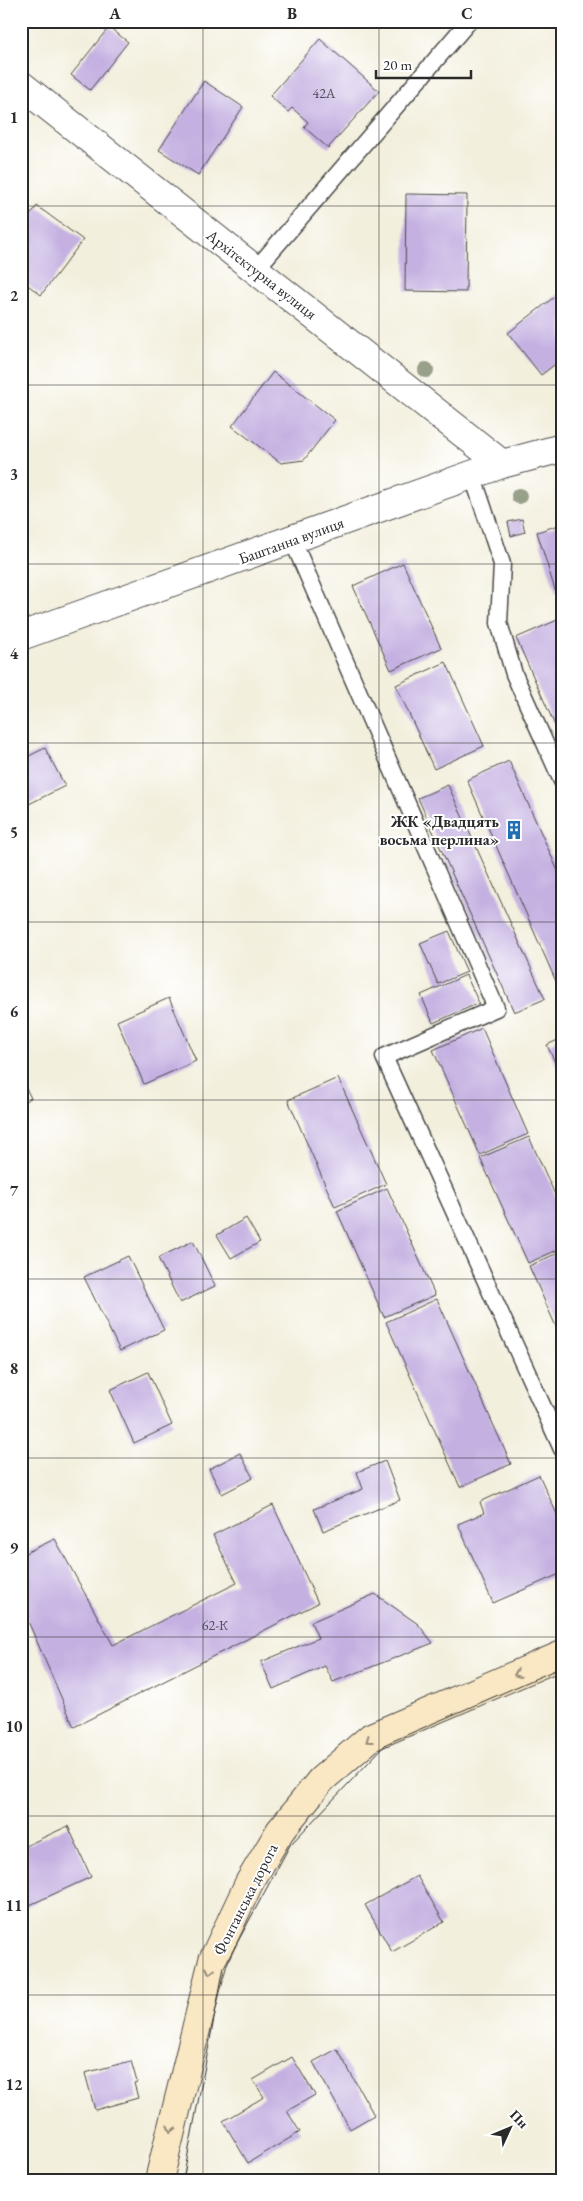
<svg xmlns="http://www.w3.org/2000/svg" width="583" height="2201" font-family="'EB Garamond',serif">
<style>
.building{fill:#c4b0e1}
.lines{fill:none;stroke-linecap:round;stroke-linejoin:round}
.service-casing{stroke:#494846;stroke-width:19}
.minor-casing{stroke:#494846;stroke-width:30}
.secondary-casing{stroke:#494846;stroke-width:30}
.service{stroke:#fff;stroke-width:16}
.minor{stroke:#fff;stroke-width:28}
.secondary{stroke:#fae7c3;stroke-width:28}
.tram{stroke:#2b2b2b;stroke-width:1}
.tree{fill:#99a08a}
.oneway{stroke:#928977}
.grid{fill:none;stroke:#2b2b2b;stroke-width:1;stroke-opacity:0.55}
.labels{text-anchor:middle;stroke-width:4;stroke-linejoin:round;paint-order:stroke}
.number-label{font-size:14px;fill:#514c58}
.street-label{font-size:16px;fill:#2b2b2b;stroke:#fff}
.poi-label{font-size:16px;font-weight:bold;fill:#2b2b2b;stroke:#fff;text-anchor:end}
.neatline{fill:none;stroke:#2b2b2b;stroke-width:2}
.grid-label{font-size:16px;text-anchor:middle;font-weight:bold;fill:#2b2b2b}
</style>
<rect width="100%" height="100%" fill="#fff"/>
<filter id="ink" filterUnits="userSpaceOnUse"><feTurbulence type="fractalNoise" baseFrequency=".02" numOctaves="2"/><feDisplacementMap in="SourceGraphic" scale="10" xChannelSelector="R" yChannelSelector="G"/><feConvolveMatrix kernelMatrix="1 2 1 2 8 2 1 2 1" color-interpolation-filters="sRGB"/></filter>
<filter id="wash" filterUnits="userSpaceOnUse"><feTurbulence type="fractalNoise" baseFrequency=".0096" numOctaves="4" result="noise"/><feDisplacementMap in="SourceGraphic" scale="20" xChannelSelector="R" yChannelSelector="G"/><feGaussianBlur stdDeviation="1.12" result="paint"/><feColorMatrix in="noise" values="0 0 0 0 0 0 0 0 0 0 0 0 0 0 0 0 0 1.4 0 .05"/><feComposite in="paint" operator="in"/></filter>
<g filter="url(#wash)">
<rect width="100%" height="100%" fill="#f3efdd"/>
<g id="blocks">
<path class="building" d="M109 27 128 42 90 90 71 75Z
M320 39 379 91 328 148 304 127 308 122 292 108 288 112 270 96Z
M204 81 243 107 198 175 159 150Z
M406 194 467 195 466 292 405 291Z
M37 206 83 240 41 295 21 280V227Z
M558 294 562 299V359L541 375 508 333Z
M273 372 335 420 304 460 281 463 232 426Z
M522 519 525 532 511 536 508 522Z
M562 524V596L556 593 537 532Z
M403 563 441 648 391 670 353 586Z
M562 618V741L516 638Z
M446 662 484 746 434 769 396 685Z
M45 748 65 786 21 808V760Z
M509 761 562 880V995L467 780Z
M448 785 545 999 514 1012 418 798Z
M449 931 467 972 438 984 420 943Z
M466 975 479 1003 433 1023 421 995Z
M169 998 196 1061 144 1084 117 1021Z
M482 1028 528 1134 480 1155 433 1050Z
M562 1038V1078L547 1045Z
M338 1078 386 1184 335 1207 288 1100Z
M21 1079 31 1098 21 1103Z
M529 1137 562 1210V1248L528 1263 480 1158Z
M387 1188 435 1295 384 1317 337 1211Z
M246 1218 260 1242 231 1258 217 1235Z
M193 1241 215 1286 180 1303 158 1258Z
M562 1251V1340L529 1266Z
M128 1256 164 1330 120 1351 84 1277Z
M437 1299 511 1464 460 1487 386 1322Z
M148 1372 172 1425 134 1443 110 1390Z
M240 1453 253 1478 222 1494 209 1469Z
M385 1461 400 1500 323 1531 314 1509 363 1489 357 1472Z
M539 1475 562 1525V1573L493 1603 458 1524 484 1513 480 1502Z
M273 1505 318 1603 74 1727 21 1605V1555L55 1539 113 1645 237 1583 213 1535Z
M375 1594 418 1624 433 1643 333 1682 325 1666 273 1689 261 1662 318 1638 311 1622Z
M68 1826 91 1877 21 1909V1848Z
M417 1876 444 1922 392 1952 365 1905Z
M337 2049 374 2115 350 2129 313 2062Z
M292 2057 315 2095 287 2111 300 2132 248 2163 223 2121 264 2097 253 2080Z
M131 2061 137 2082 134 2083 138 2098 95 2110 85 2073Z"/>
</g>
</g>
<g filter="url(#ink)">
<use href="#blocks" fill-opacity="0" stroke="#494846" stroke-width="1"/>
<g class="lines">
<g class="service-casing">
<path id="service" d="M256 269 469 21
M472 474 502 564 499 623 514 674 562 781
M292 539 496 1008 384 1057 562 1449"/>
</g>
<g class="minor-casing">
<path id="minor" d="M21 85 502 464
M21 636 502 464 562 448"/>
</g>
<g class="secondary-casing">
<path id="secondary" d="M159 2180 213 1960 249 1883 280 1831 321 1780 371 1737 562 1655"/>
</g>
<use href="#service" class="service"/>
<use href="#minor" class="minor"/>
<use href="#secondary" class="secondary"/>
<path class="tram" d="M183 2180 224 1967 290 1845 386 1744 562 1667"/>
</g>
<g class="tree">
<circle cx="426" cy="370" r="8"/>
<circle cx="519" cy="496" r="8"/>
</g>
<defs><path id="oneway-chevron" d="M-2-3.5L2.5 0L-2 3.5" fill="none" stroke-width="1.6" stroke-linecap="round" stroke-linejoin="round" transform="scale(1.25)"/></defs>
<g class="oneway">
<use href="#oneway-chevron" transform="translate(517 1674) rotate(157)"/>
<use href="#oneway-chevron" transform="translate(369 1740) rotate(144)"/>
<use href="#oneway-chevron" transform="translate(210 1971) rotate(104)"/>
<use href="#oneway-chevron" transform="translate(171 2129) rotate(104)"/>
</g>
</g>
<path class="grid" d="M203 21V2180M379 21V2180M21 206H562M21 385H562M21 564H562M21 743H562M21 922H562M21 1100H562M21 1279H562M21 1458H562M21 1637H562M21 1816H562M21 1995H562"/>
<defs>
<g id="building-bare" transform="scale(1.5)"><path d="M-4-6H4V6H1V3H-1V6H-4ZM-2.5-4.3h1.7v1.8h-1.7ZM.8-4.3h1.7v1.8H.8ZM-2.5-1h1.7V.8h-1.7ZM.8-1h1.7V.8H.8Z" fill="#1f6fb2" stroke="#fff" stroke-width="2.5" paint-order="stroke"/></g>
</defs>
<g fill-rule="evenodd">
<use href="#building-bare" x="514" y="830"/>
</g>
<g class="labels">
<g class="number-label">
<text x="324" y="98">42А</text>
<text x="215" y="1630">62-К</text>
</g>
<g class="street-label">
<text transform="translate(262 274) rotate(38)" y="6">Архітектурна вулиця</text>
<text transform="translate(291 540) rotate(-20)" y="6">Баштанна вулиця</text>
<text transform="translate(245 1899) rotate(-63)" y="6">Фонтанська дорога</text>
</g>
<g class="poi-label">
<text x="499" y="827">ЖК «Двадцять<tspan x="499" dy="18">восьма перлина»</tspan></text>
</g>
</g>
<rect width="583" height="2201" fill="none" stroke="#fff" stroke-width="55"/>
<g transform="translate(510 2128) rotate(46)" stroke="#ffffff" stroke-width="4" paint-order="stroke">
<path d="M0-4L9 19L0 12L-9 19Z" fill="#2b2b2b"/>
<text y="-8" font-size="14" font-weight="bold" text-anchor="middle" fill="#2b2b2b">Пн</text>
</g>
<path d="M376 70v8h95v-8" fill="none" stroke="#2b2b2b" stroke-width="2.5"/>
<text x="383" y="70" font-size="15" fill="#2b2b2b" stroke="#ffffff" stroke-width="4" paint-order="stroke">20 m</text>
<rect x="28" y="28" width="528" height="2146" class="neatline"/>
<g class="grid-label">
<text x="115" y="19">A</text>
<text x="292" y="19">B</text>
<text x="467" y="19">C</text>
<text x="14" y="123">1</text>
<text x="14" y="301">2</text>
<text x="14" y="480">3</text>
<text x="14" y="659">4</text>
<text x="14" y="838">5</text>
<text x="14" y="1017">6</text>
<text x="14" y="1196">7</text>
<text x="14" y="1374">8</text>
<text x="14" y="1553">9</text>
<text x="14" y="1732">10</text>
<text x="14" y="1911">11</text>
<text x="14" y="2090">12</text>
</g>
</svg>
